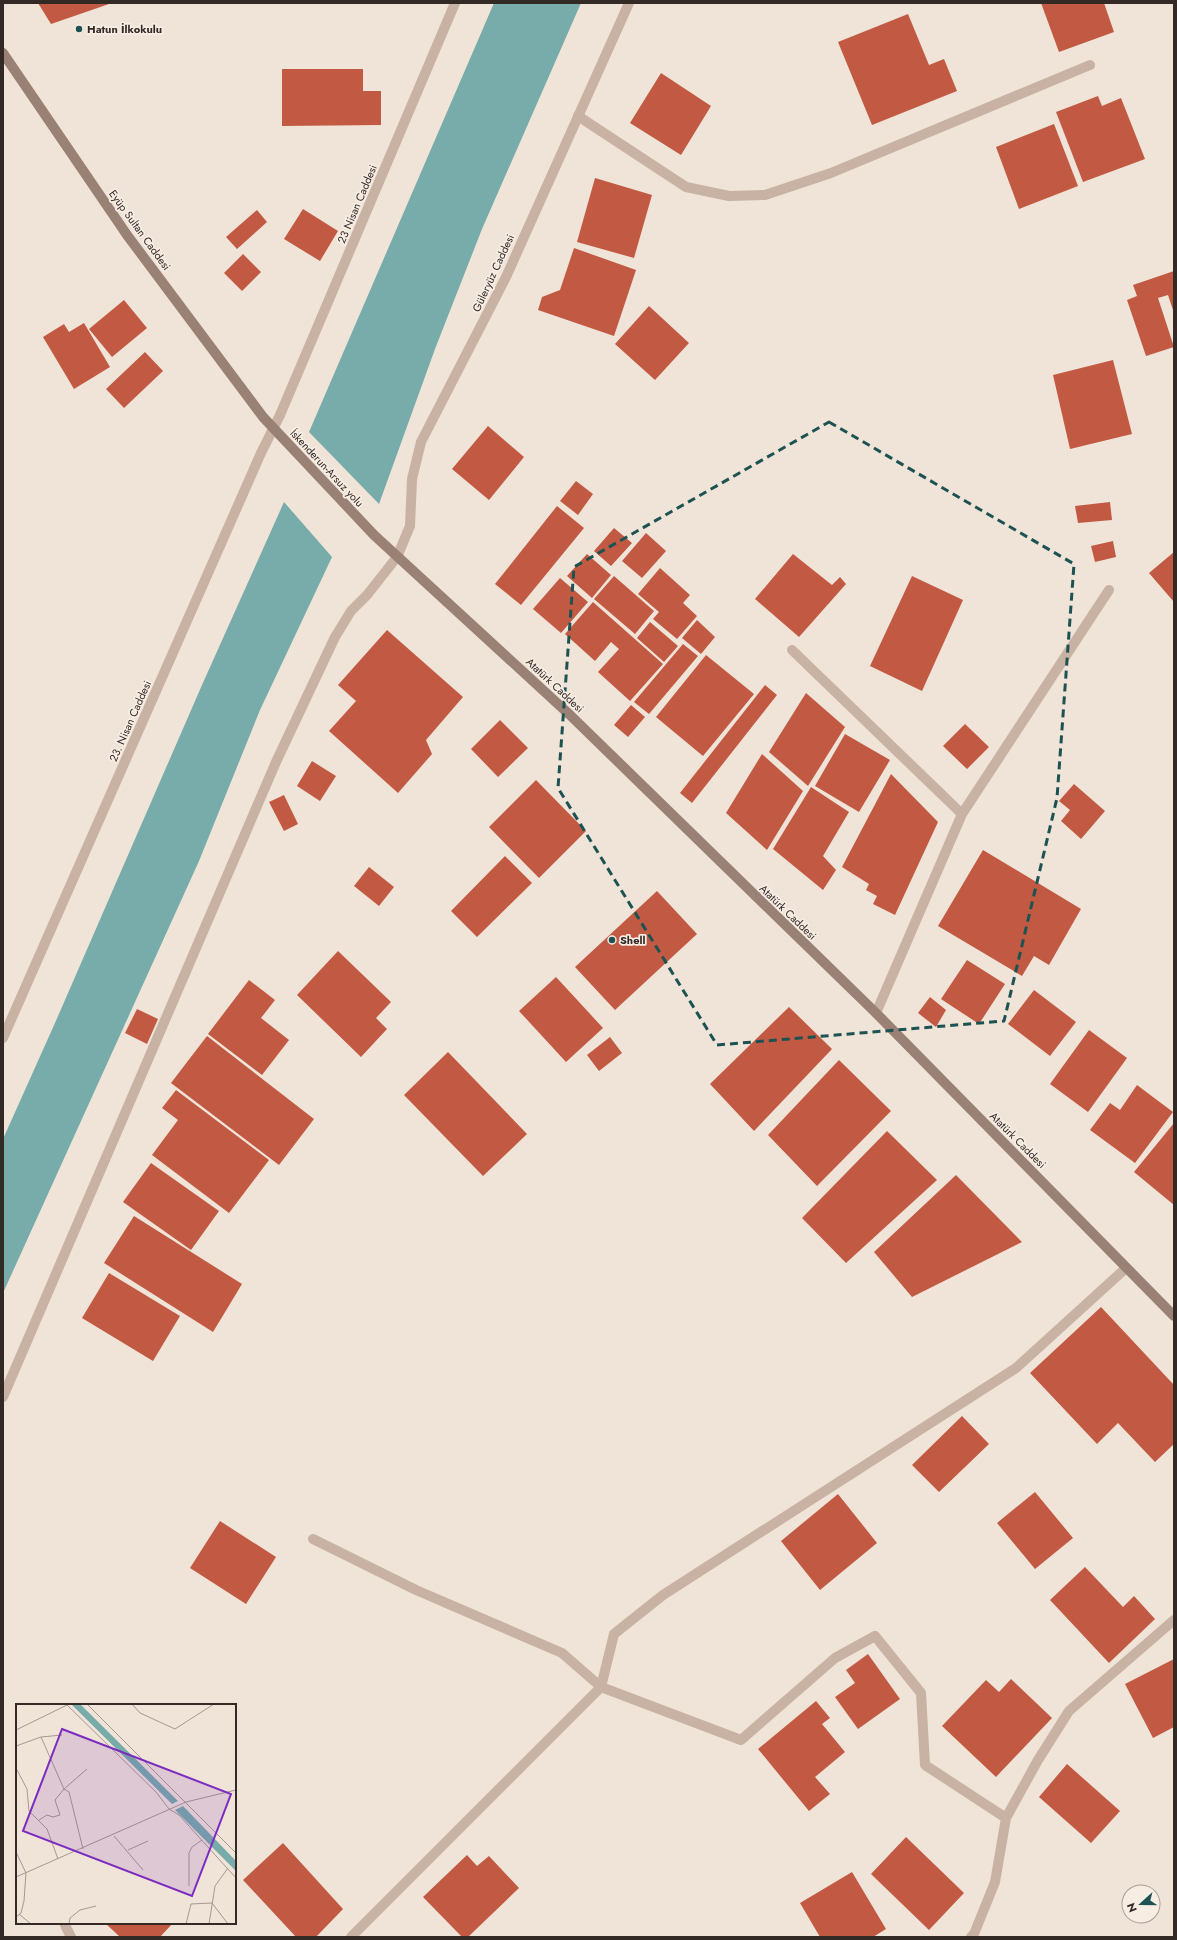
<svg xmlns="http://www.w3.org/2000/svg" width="1177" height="1940" font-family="Jost,sans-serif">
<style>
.water{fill:#77acaa}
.building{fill:#c25a43}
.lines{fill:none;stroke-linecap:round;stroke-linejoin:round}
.minor{stroke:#c7b2a4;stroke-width:10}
.tertiary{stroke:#c7b2a4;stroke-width:10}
.secondary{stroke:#9a8176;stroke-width:10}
.marked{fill:none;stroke:#1d5252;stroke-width:3;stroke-dasharray:8 5;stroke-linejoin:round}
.poi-dot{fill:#1d5252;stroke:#f8ede3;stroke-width:1.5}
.labels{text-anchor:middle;stroke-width:3.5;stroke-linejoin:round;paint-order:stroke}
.poi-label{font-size:11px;font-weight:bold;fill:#332925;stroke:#f8ede3;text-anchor:start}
.street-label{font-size:11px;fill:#332925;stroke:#f8ede3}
.inset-road{fill:none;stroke:#a49990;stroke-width:1}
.view{fill:#7b2cbf;fill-opacity:0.15;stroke:#7b2cbf;stroke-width:2}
.inset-edge{fill:none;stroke:#332925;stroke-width:2}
</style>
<rect width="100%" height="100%" fill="#f0e3d7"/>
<path class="water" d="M494 3H581L482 229 435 349 379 504 309 432Z
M284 502 332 557 260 710 199 861 3 1293V1139L55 1023 202 685Z"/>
<path class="building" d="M38 3H112L51 24Z
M1041 3H1104L1114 32 1059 52Z
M908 14 929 65 944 59 957 91 872 125 838 42Z
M282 69H363V91H381V125L282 126Z
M661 73 711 106 681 155 630 123Z
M1098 96 1102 106 1121 98 1145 159 1083 182 1056 112Z
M1054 124 1078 186 1019 209 996 147Z
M595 178 652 195 634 258 577 242Z
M303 209 338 231 320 261 284 239Z
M257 210 267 222 237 249 226 237Z
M574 248 636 270 614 336 538 310 542 297 560 290Z
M243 254 261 272 242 291 224 273Z
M1174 271V313L1168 295 1158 298 1174 347 1146 356 1127 300 1137 296 1133 285Z
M124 300 147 328 112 357 89 329Z
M649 306 689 343 655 380 615 344Z
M84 323 110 367 74 389 43 337 64 324 69 332Z
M145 352 163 371 124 408 106 389Z
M1113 360 1132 434 1070 449 1053 375Z
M488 426 524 457 489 500 452 469Z
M576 481 593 494 578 515 560 501Z
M1110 502 1112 520 1078 523 1075 506Z
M557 506 584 528 521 605 495 584Z
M614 528 632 543 611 566 594 551Z
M646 533 666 551 642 578 622 561Z
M1113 541 1116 557 1095 562 1091 546Z
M1174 552V602L1149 573Z
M587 554 611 575 592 598 567 576Z
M793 554 832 585 840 577 846 584 799 637 755 599Z
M660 568 690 595 683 603 697 616 677 639 653 619 659 612 638 594Z
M614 576 654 611 635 634 594 599Z
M912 576 963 600 922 691 870 666Z
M560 578 588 602 561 633 533 609Z
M593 602 663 664 630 701 598 672 619 649 611 642 595 661 565 634Z
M697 620 715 637 701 654 682 638Z
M650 622 678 646 664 662 637 638Z
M387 630 463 697 426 740 432 754 398 793 329 731 356 701 338 685Z
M683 644 698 656 649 714 634 702Z
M706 655 754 694 703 756 656 717Z
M765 685 777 695 692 803 680 793Z
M806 693 845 727 808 786 769 752Z
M631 705 645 717 628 737 614 725Z
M500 720 528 748 498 777 471 749Z
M965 724 989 747 967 769 943 746Z
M845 734 890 760 859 812 815 786Z
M762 754 803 791 767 850 726 813Z
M312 761 336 776 320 801 297 786Z
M891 774 938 822 895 915 873 904 877 896 866 890 869 884 842 867Z
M536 780 586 831 539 878 489 827Z
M1074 784 1105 811 1081 839 1061 821 1070 810 1059 801Z
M811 787 849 812 823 856 836 870 823 890 773 849Z
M284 795 298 824 284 831 269 802Z
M983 850 1081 909 1049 965 1034 956 1022 976 938 926Z
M505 856 532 883 477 937 451 911Z
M369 867 394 887 379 906 354 886Z
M657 891 697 934 615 1010 575 967Z
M338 951 391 1002 376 1018 387 1029 361 1057 297 995Z
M967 960 1005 984 979 1024 941 999Z
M556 977 603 1028 566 1062 519 1011Z
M249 980 275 1000 261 1018 289 1040 262 1075 208 1034Z
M1034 990 1076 1022 1050 1056 1008 1024Z
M930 997 946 1010 936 1027 918 1013Z
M789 1007 832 1049 754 1131 710 1084Z
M137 1009 158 1019 147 1044 125 1033Z
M1089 1030 1127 1058 1088 1112 1050 1084Z
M207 1036 314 1119 279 1165 171 1083Z
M610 1037 622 1053 599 1071 587 1055Z
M448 1052 527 1134 483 1176 404 1095Z
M839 1060 891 1111 817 1186 768 1135Z
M1137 1085 1173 1112 1135 1163 1090 1130 1110 1103 1120 1110Z
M176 1090 269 1160 229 1213 152 1155 178 1120 162 1108Z
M1174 1123V1205L1134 1172Z
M887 1131 937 1180 846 1263 802 1218Z
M151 1163 219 1211 191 1250 123 1202Z
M956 1175 1022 1242 912 1297 874 1252Z
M134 1216 242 1284 213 1332 104 1263Z
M109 1273 180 1316 153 1361 82 1318Z
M1101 1307 1174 1385V1444L1155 1462 1118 1423 1097 1444 1030 1373Z
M962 1416 989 1444 939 1492 912 1465Z
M1035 1492 1073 1538 1035 1569 997 1523Z
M838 1494 877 1543 820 1590 781 1541Z
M220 1521 276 1557 246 1604 190 1568Z
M1085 1567 1123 1607 1134 1596 1155 1619 1109 1663 1050 1600Z
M868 1654 900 1699 858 1729 835 1697 855 1683 846 1670Z
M1174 1659V1727L1153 1738 1125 1684Z
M1011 1679 1052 1718 996 1777 942 1726 986 1680 999 1692Z
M816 1701 830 1718 822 1724 845 1752 815 1777 830 1794 809 1811 758 1749Z
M1067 1764 1120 1811 1091 1843 1039 1797Z
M906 1837 964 1893 929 1930 871 1874Z
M283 1843 343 1909 316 1937H296L243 1880Z
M467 1855 477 1866 489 1856 519 1888 468 1937H462L423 1897Z
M852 1872 886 1929 873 1937H820L800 1903Z
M105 1923H173L160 1937H120Z"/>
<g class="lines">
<path class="minor" d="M578 116 686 187 729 196 765 195 831 173 1090 65
M792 650 962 814
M876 1013 962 814 1109 590
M3 1038 261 453 280 415
M3 1397 276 762 335 637 351 611 367 595 397 557
M313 1539 416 1590 562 1653 601 1687 614 1634 663 1595 1016 1368 1126 1268
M65 1925 71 1937
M351 1937 601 1687 741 1740 835 1658 875 1636 921 1693 925 1765 1006 1818
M971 1937 974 1934 995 1882 1006 1818 1038 1760 1069 1711 1174 1620"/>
<path class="tertiary" d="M280 415 455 3
M397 557 410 526 412 479 421 442 506 277 629 3"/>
<path class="secondary" d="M3 53 127 235 263 417 374 535 570 715 876 1013 1174 1316"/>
</g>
<path class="marked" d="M829 422 1074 564 1057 798 1004 1021 717 1045 558 788 574 567Z"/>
<g class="poi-dot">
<circle cx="79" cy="29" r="4"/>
<circle cx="612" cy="940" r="4"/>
</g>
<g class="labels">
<g class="poi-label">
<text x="87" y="33">Hatun İlkokulu</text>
<text x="620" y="944">Shell</text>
</g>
<g class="street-label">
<text transform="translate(357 204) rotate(-67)" y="4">23 Nisan Caddesi</text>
<text transform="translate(140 230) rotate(54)" y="4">Eyüp Sultan Caddesi</text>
<text transform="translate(493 273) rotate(-65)" y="4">Güleryüz Caddesi</text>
<text transform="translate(327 468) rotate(47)" y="4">İskenderun-Arsuz yolu</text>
<text transform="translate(555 685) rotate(43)" y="4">Atatürk Caddesi</text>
<text transform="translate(130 721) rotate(-66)" y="4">23. Nisan Caddesi</text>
<text transform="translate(788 912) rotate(44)" y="4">Atatürk Caddesi</text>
<text transform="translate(1018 1140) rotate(45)" y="4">Atatürk Caddesi</text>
</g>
</g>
<g transform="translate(16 1704)">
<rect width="220" height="220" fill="#f0e3d7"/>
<path d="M55 0H64L162 97 156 100ZM167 102 220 157V167L159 106Z" fill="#77acaa"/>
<path class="inset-road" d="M50 0 140 88 153 105 163 111 220 174M71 0 220 149M116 0 124 9 159 25 198 0M0 26 51 1M25 33 46 31M0 42 25 33 48 85 39 96 44 111 37 113 31 111 23 116M0 64 11 85 13 107 31 125 42 155M98 132 127 166M67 145 53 88 48 85 71 65M112 146 132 137M0 148 10 169 8 197 5 209 0 213M0 173 170 98 220 86M173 182V149L176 143 186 136M3 210 15 220M53 220 54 214 64 206 80 202M170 220 175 200 196 199 212 220M193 220 199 182 212 164"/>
<path class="view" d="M46 25 215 90 176 192 7 127Z"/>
<rect width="220" height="220" class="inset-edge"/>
</g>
<rect width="1177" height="1940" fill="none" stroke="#332925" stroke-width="8"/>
<g transform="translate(1141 1904) rotate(249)"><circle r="19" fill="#f8ede3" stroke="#a99f97"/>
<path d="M0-3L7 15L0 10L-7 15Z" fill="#1d5252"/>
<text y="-6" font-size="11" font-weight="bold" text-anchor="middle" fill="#332925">N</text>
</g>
</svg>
